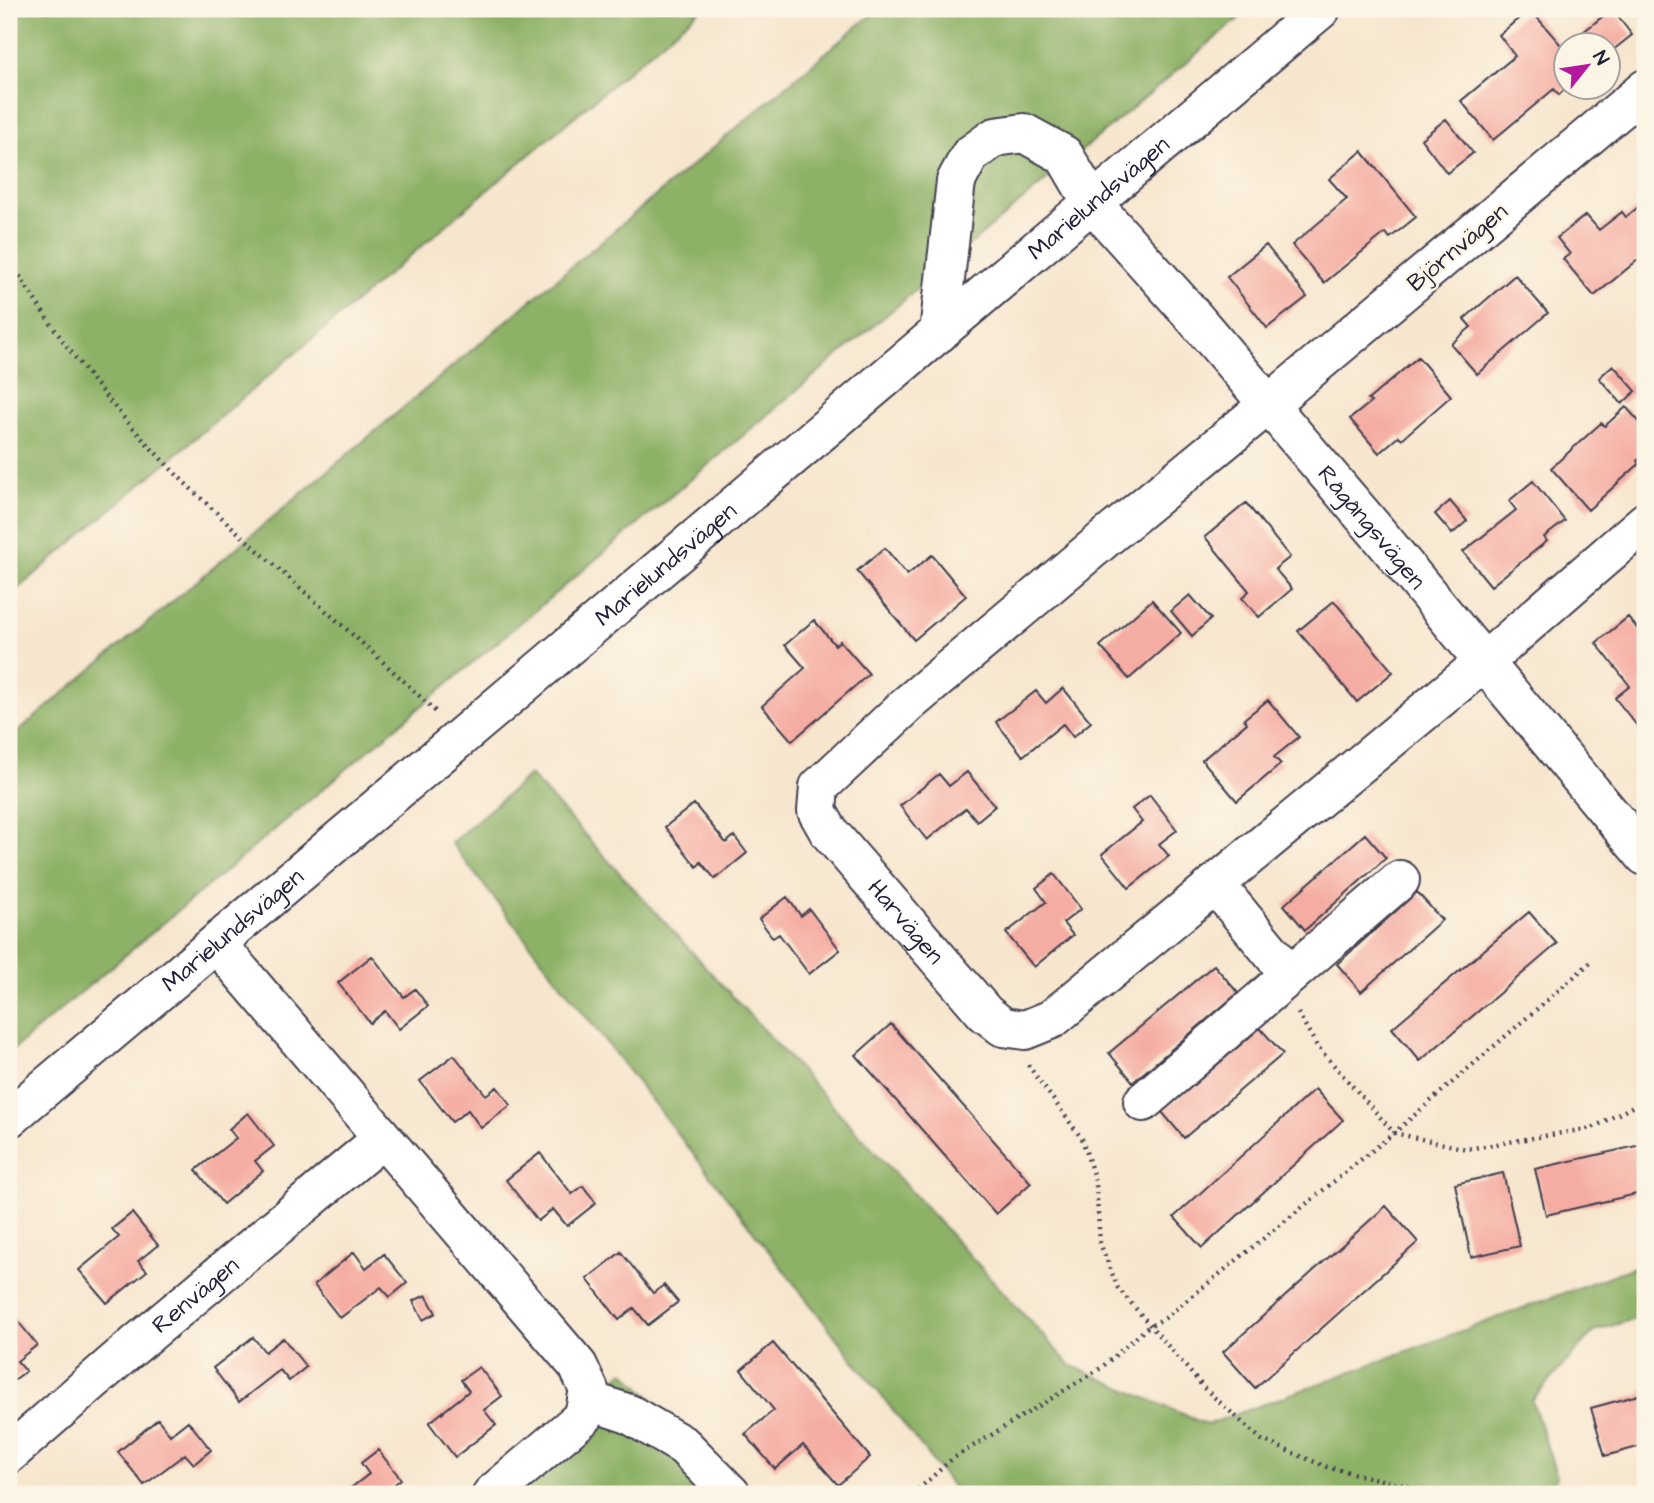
<svg xmlns="http://www.w3.org/2000/svg" width="1654" height="1503" font-family="'Architects Daughter',sans-serif">
<style>
.forest{fill:#8db166;stroke:#586a50;stroke-width:2}
.building{fill:#f5ada3}
.lines{fill:none;stroke-linecap:round;stroke-linejoin:round}
.minor-casing{stroke:#423f51;stroke-width:42}
.path{stroke:#423f51;stroke-width:4.5;stroke-dasharray:2 5;stroke-linecap:butt}
.minor{stroke:#fff;stroke-width:38}
.labels{text-anchor:middle;stroke-width:5;stroke-linejoin:round;paint-order:stroke}
.street-label{font-size:24px;fill:#22223b;stroke:#fcf5e5}
</style>
<rect width="100%" height="100%" fill="#fcf5e5"/>
<filter id="ink" filterUnits="userSpaceOnUse"><feTurbulence type="fractalNoise" baseFrequency=".0143" numOctaves="2"/><feDisplacementMap in="SourceGraphic" scale="14" xChannelSelector="R" yChannelSelector="G"/><feConvolveMatrix kernelMatrix="1 2 1 2 8 2 1 2 1" color-interpolation-filters="sRGB"/></filter>
<filter id="wash" filterUnits="userSpaceOnUse"><feTurbulence type="fractalNoise" baseFrequency=".00686" numOctaves="4" result="noise"/><feDisplacementMap in="SourceGraphic" scale="28" xChannelSelector="R" yChannelSelector="G"/><feGaussianBlur stdDeviation="1.57" result="paint"/><feColorMatrix in="noise" values="0 0 0 0 0 0 0 0 0 0 0 0 0 0 0 0 0 1.4 0 .05"/><feComposite in="paint" operator="in"/></filter>
<g filter="url(#wash)">
<rect width="100%" height="100%" fill="#f7e6ce"/>
<path class="forest" d="M9 9H701L9 596Z
M878 9H1250L9 1053V739Z
M530 775 1070 1365 1207 1425 1645 1263V1316L1594 1331 1532 1400 1557 1477 1545 1494H958L451 843Z
M624 1371 746 1494H475Z"/>
<g id="blocks">
<path class="building" d="M1530 9 1566 51V88L1559 95 1554 89 1493 140 1461 101 1515 56 1499 35Z
M1612 9 1632 35 1608 54V46H1592L1582 33Z
M1446 119 1473 153 1447 173 1421 139Z
M1362 151 1416 217 1390 238 1385 233 1324 283 1292 245 1347 199 1329 179Z
M1643 203 1645 205V254L1594 296 1563 259 1570 254 1557 238 1586 215 1599 230 1622 212 1626 217Z
M1266 245 1307 297 1267 328 1227 277Z
M1515 275 1548 313 1477 374 1451 344 1471 327 1464 319Z
M1418 357 1451 396 1402 439 1399 436 1379 453 1350 419 1371 402 1368 400Z
M1613 365 1636 391 1622 404 1599 378Z
M1626 407 1645 428V454L1637 461 1639 464 1588 510 1551 468 1601 423 1605 426Z
M1533 481 1565 521 1544 537 1547 541 1491 586 1463 552 1516 510 1509 501Z
M1450 501 1467 521 1452 534 1435 514Z
M1246 503 1290 557 1275 569 1292 589 1259 617 1242 598 1249 591 1205 537Z
M885 548 907 575 932 555 966 596 914 640 857 571Z
M1190 595 1211 619 1192 636 1171 611Z
M1152 600 1181 633 1129 679 1100 646Z
M1334 601 1393 672 1357 702 1298 631Z
M1628 617 1645 638V729L1642 732 1615 698 1630 686 1596 643Z
M814 620 835 645 840 641 869 674 792 741 762 706 805 668 785 645Z
M1063 688 1091 722 1073 737 1063 724 1023 756 996 722 1036 691 1046 703Z
M1268 700 1299 737 1274 757 1281 764 1237 801 1202 760 1247 723 1244 719Z
M967 772 995 806 977 821 966 808 927 840 900 806 939 774 949 786Z
M1150 795 1177 830 1159 844 1169 856 1129 888 1102 854 1142 822 1132 809Z
M694 804 726 843 734 836 747 853 715 879 701 862 697 867 665 827Z
M1365 834 1386 858 1305 930 1284 905Z
M1054 874 1081 909 1063 923 1073 935 1034 967 1006 933 1046 902 1036 888Z
M1417 892 1442 920 1361 992 1337 964Z
M787 897 801 916 809 909 840 950 809 974 779 934 773 938 759 919Z
M1529 912 1557 944 1420 1061 1392 1028Z
M372 956 404 997 415 989 428 1006 399 1029 385 1011 370 1023 338 983Z
M1214 965 1238 993 1133 1082 1109 1053Z
M891 1024 1031 1183 996 1214 856 1055Z
M1260 1028 1283 1054 1184 1138 1162 1112Z
M454 1055 486 1095 497 1087 511 1105 481 1128 468 1110 452 1122 420 1081Z
M1315 1089 1343 1120 1202 1248 1174 1217Z
M248 1113 274 1146 255 1161 263 1171 223 1204 196 1170 236 1138 229 1129Z
M1645 1144V1192L1546 1215 1535 1169Z
M540 1153 572 1194 583 1186 596 1203 567 1226 553 1209 538 1221 506 1180Z
M1503 1173 1520 1246 1471 1257 1455 1184Z
M1386 1206 1418 1242 1255 1388 1223 1352Z
M132 1213 158 1245 138 1261 147 1271 107 1303 79 1270 119 1237 112 1229Z
M354 1252 366 1268 384 1254 407 1283 390 1297 381 1287 340 1318 314 1285Z
M621 1252 653 1293 664 1285 678 1302 648 1325 634 1308 619 1320 587 1279Z
M426 1295 436 1313 423 1320 413 1301Z
M9 1310 37 1345 17 1361 26 1371 9 1384Z
M253 1337 265 1352 283 1338 306 1367 289 1381 280 1370 239 1402 213 1368Z
M773 1343 870 1457 838 1485 803 1445 775 1469 745 1434 774 1410 741 1370Z
M479 1367 502 1396 484 1410 496 1425 455 1457 429 1423 469 1391 461 1380Z
M1645 1388V1445L1605 1456 1591 1408 1642 1394 1641 1390Z
M158 1419 170 1435 188 1421 211 1450 194 1464 185 1454 144 1485 118 1452Z
M378 1450 401 1479 384 1493 385 1494H343L369 1474 361 1463Z"/>
</g>
</g>
<g filter="url(#ink)">
<use href="#blocks" fill-opacity="0" stroke="#423f51" stroke-width="2"/>
<g class="lines">
<g class="minor-casing">
<g id="minor">
<path id="s1" d="M1645 89 1269 404 1108 536 909 703 819 787 817 811 829 832 985 1013 1003 1027 1025 1030 1052 1019 1484 662 1645 522"/>
<path id="s2" d="M939 333 956 181 970 155 995 137 1024 133 1064 155 1092 203 1187 309 1382 538 1484 662 1645 856"/>
<path d="M1215 884 1290 975"/>
<path d="M217 944 578 1366 589 1390 584 1416 492 1494"/>
<path d="M1143 1102 1400 880"/>
<path id="s3" d="M9 1118 461 737 1321 9"/>
<path d="M587 1400 629 1414 684 1446 731 1494"/>
<path id="s4" d="M9 1454 117 1360 382 1139"/>
</g>
</g>
<path class="path" d="M9 258C57 340 117 416 185 483 267 562 355 633 436 712
M1298 1013 1317 1046 1394 1133 1467 1149 1592 1128 1645 1100
M1028 1065 1082 1139 1096 1184 1100 1243 1118 1288 1205 1389 1262 1440 1327 1467 1423 1490 1469 1494
M913 1494 952 1459 1101 1368 1149 1326 1165 1318 1394 1133 1591 962"/>
<use href="#minor" class="minor"/>
</g>
</g>
<g class="labels">
<g class="street-label">
<text dy="8" stroke="none"><textPath href="#s3" startOffset="1426">Marielundsvägen</textPath></text>
<text transform="translate(1457 247) rotate(-40)" y="8">Björnvägen</text>
<text dy="8" stroke="none"><textPath href="#s2" startOffset="772">Rågångsvägen</textPath></text>
<text dy="8" stroke="none"><textPath href="#s3" startOffset="859">Marielundsvägen</textPath></text>
<text dy="8" stroke="none"><textPath href="#s1" startOffset="1248">Harvägen</textPath></text>
<text dy="8" stroke="none"><textPath href="#s3" startOffset="292">Marielundsvägen</textPath></text>
<text dy="8" stroke="none"><textPath href="#s4" startOffset="245">Renvägen</textPath></text>
</g>
</g>
<rect width="1654" height="1503" fill="none" stroke="#fcf5e5" stroke-width="35"/>
<g transform="translate(1587 66) rotate(60)"><circle r="33" fill="#fcf5e5" stroke="#a5a1a1" stroke-width="2"/>
<path d="M0-5L12 26L0 18L-12 26Z" fill="#b5179e"/>
<text y="-10" font-size="19" font-weight="bold" text-anchor="middle" fill="#22223b">N</text>
</g>
</svg>
